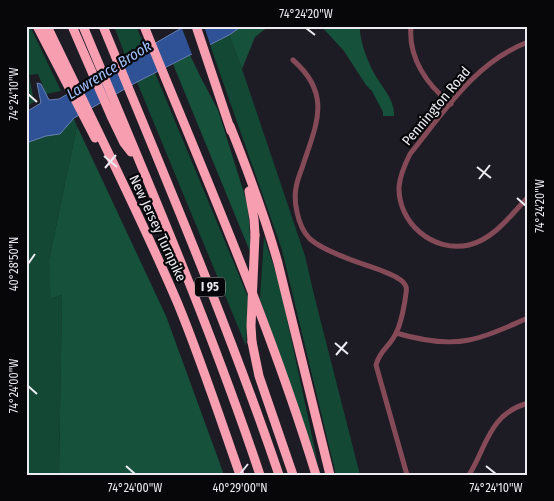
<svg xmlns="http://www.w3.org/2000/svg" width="554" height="501" font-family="'Fira Sans Condensed',sans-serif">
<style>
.green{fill:#134934}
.forest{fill:#16523b}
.water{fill:#2f5297;stroke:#6880b2}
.pier{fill:#1d1c24}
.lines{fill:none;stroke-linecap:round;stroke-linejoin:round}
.street{stroke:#854a57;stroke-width:5}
.highway{stroke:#f79eb0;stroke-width:9}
.highway-bridge{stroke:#f79eb0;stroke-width:9}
.ticks{fill:none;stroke:#ecebf1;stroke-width:2}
.labels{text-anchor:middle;stroke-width:4.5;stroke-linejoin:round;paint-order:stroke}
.shield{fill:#07070a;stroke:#a7a7ac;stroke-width:1}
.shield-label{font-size:12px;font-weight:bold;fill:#ecebf1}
.street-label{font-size:14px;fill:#ecebf1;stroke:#07070a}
.water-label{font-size:15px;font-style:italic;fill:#a1c0fb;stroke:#07070a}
.neatline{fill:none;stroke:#ecebf1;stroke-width:2}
.ticks-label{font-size:12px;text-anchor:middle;fill:#ecebf1}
</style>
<rect width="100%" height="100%" fill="#1d1c24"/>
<path class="green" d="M26 26H30L61 91 46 94 38 74 29 75 34 102 26 107Z
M114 26H136L146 49 127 60Z
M229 35 242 69 305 256 315 299 360 475H336L282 250 210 45Z
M155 73 248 297 246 346 137 82Z
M74 119 77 126 49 260 52 299 62 295 59 475H26V142Z
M264 237 279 282 318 464 260 299Z"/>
<path class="forest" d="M242 26H269L255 37 242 69 229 35Z
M321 26H360C359 41 369 65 377 78 384 90 395 101 394 116H383V112L372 91 366 85 344 51Z
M190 55 200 76 218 110 248 206 251 254 173 64Z
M77 126 166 316 224 475H59L62 295 51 299 49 260Z"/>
<path class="water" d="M185 26H242L229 35 137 82 74 118 60 134 46 136 26 143V112L41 103 37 83 41 84 49 100 59 99Z"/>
<path class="pier" d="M181 26H204L211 47 193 57Z"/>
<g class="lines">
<path class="street" d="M411 26C408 58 427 85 451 104
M528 42C475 62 444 112 410 154 405 164 400 175 399 187 398 223 433 253 469 245 494 239 511 215 528 197
M293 60C333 95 316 125 302 168 296 183 293 195 297 212 299 222 303 232 310 239 325 252 360 263 380 270 387 273 397 276 403 282 406 285 407 289 406 293 405 303 401 324 396 333 390 347 380 349 376 365L407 475
M396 333C420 340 445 345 469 340 490 336 509 326 528 318
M469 475C487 446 489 414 528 403"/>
<path class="highway" d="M37 26 95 138
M47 26C91 118 138 210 178 304 201 360 220 418 240 475
M72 26 111 116 124 143 131 152
M83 26C145 175 209 322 260 475
M103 26C164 175 227 322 279 475
M144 26C204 174 269 321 316 475
M196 26 231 131
M230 126C248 171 265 217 278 263L330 475
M249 191 254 219 255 235
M252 342 259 376 293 475"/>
<path class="highway-bridge" d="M252 342 251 326 255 235"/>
</g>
<path class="ticks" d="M306 28 315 35M28 94 37 102M104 156 117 167M477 167 491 178M105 168 116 155M479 179 490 165M517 198 526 206M28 264 35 254M335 343 348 354M336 355 347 342M28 386 37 394M126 466 135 474M486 466 496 474M240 474 248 464"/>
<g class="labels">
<rect class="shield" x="195" y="277.5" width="30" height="19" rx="4"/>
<g class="shield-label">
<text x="210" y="291">I 95</text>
</g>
<g class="street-label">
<text transform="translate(436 106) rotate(-50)" y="5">Pennington Road</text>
<text transform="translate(158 228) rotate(65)" y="5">New Jersey Turnpike</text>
</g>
<g class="water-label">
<text transform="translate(109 70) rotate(-32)" y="5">Lawrence Brook</text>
</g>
</g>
<rect width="554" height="501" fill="none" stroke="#07070a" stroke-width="55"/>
<rect x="28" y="28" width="498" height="446" class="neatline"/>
<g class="ticks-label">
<text x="306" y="18">74°24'20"W</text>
<text transform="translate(14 94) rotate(-90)" y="4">74°24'10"W</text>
<text transform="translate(540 206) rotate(-90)" y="4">74°24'20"W</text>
<text transform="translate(14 264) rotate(-90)" y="4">40°28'50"N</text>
<text transform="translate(14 386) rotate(-90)" y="4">74°24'00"W</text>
<text x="135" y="492">74°24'00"W</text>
<text x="240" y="492">40°29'00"N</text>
<text x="496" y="492">74°24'10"W</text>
</g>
</svg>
